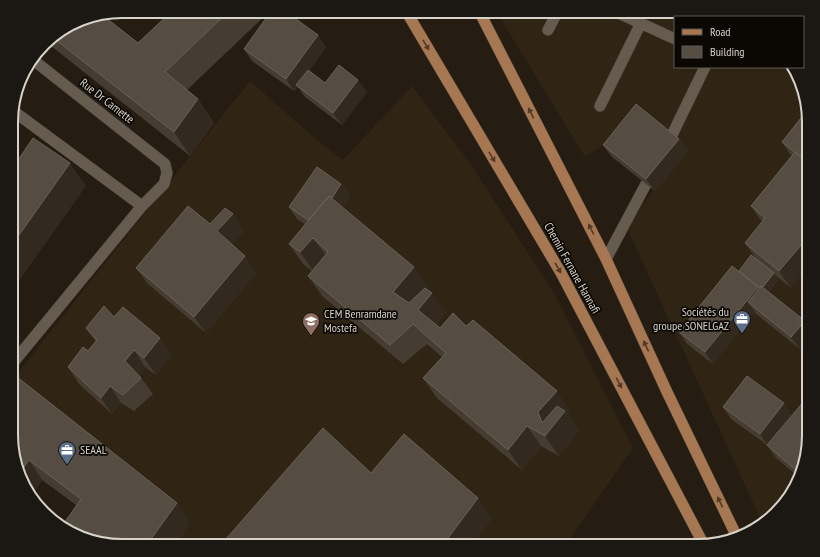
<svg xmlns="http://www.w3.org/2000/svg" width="820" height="557" font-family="'PT Sans Narrow',sans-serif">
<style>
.built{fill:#302414}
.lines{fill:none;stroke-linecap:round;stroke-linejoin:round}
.service-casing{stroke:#3e3831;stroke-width:12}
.minor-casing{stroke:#3e3831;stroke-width:12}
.primary-casing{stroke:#3e3831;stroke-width:12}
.service{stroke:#655c4f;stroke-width:11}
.minor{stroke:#655c4f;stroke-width:11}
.primary{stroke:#a67751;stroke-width:11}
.wall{fill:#453d31}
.shaded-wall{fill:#322a1e}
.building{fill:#554d42;stroke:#696257}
.oneway{fill:#513a27}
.labels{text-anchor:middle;stroke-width:3.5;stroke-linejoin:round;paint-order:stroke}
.street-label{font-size:12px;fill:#d7d2ca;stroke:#0b0804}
.poi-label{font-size:12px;fill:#d7d2ca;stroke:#0b0804;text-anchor:start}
.rim{fill:none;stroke:#d7d2ca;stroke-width:2}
</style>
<rect width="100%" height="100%" fill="#251d12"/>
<path class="built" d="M496 11H705L720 17H675V67H793L797 73 809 115V442L786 502 762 522 626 226 659 183 622 132 585 157Z
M250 81 310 134 343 160 412 86 470 163 554 293 633 448 565 546H174L190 523 12 380Z"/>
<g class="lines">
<g class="service-casing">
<path id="service" d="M614 11 675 39
M548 30 558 11
M600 106 641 23
M671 137 705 67
M606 259 646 184"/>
</g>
<g class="minor-casing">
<path id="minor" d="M12 110 142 206
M12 364 142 206 164 184 167 173 165 164 32 59"/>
</g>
<g class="primary-casing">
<path id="primary" d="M406 11 561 273 704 545
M479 11 606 259 667 392 737 537"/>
</g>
<use href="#service" class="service"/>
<use href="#minor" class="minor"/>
<use href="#primary" class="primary"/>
</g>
<path class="wall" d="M172 11H270L187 90 198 99 214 123 190 156 46 42 49 38 86 17 138 43Z
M326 47 309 71 325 83 367 92 342 125 305 97 298 87 294 91 252 61 244 49Z
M801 118 791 288 775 275 778 280 769 292 809 327V338L800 349 756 314 755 312 713 364 687 344 679 332 740 272 756 259 745 243 762 222 751 206 792 155 790 154 782 142Z
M679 139 688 151 655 191 612 157 603 145Z
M341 184 350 196 342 207 428 287 426 288 446 312 436 325 440 328 466 326 570 411 567 414 579 430 559 456 541 446 522 470 437 398 423 378 442 357 427 344 403 364 322 296 308 276 312 271 303 264 289 244 305 224 297 219 289 207Z
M233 214 244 231 232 244 256 273 206 333 148 284 136 268 210 224Z
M114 317 171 355 156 375 145 367 139 375 153 394 134 411 121 403 112 414 79 384 68 367 88 351 96 342 86 328Z
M723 407 809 442 796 475 775 457 767 445 731 419Z
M12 449 190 523 174 546H115L76 505 42 480 31 497 26 491Z
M371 473 492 518 471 546H231L226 539Z"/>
<path class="shaded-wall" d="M318 35 326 47 298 86 296 85 298 87 294 91 286 79Z
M358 80 367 92 342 125 333 113Z
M198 99 214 123 190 156 174 132Z
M679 139 688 151 655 191 646 179Z
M70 163 86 186 12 291V245Z
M341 184 350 196 322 236 314 224Z
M233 214 244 231 229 247 217 231Z
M809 236V266L791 288 779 271Z
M313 238 327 257 314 272 300 252Z
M245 256 256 273 206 333 194 317Z
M414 267 428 287 407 311 393 292Z
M774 273 778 280 766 295 762 289Z
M758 287 766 299 748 302 755 312 713 364 705 352Z
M432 293 446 312 432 330 418 310Z
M805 321 809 327V338L800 349 791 337Z
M160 338 171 355 156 375 144 358Z
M134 350 145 367 137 378 125 361Z
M110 386 121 403 112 414 101 398Z
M557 391 570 411 567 414 579 430 559 456 545 436 542 423 538 412Z
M784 403 792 415 768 446 760 434Z
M527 426 541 446 522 470 508 450Z
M29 460 42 480 31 497 26 491 20 473Z
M478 498 492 518 471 546H442Z
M177 503 190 523 174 546H146Z"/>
<path class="building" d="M172 11H229L165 72 198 99 174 132 52 37 86 17 101 14 138 43Z
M271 11H285L318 35 286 79 244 49Z
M339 65 358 80 333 113 296 85 308 70 325 83Z
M636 104 679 139 646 179 603 145Z
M801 118 809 124V163L782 142Z
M33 138 70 163 12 245V169Z
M795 152 809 163V236L779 271 745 243 765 218 751 206Z
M317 167 341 184 332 198 329 196 308 220 289 207Z
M329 196 414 267 393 292 409 303 425 288 432 293 418 310 440 328 453 313 466 326 473 320 557 391 538 412 542 423 557 406 565 411 545 436 527 426 508 450 423 378 446 353 413 324 390 345 308 276 328 252 313 238 300 252 289 244Z
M188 206 210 224 225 208 233 214 217 231 245 256 194 317 136 268Z
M751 255 774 273 763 287 761 286 760 288 739 271Z
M732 266 758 287 705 352 679 332Z
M761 286 805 321 791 337 748 302Z
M104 306 114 317 123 307 160 338 144 358 134 350 125 361 141 378 123 395 110 386 101 398 68 367 83 347 88 351 97 340 86 328Z
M12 373 177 503 146 546H115L62 526 81 499 29 460 20 473 12 449Z
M747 376 784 403 760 434 723 407Z
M805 400 809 404V442L798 472 767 445Z
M323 428 371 473 404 434 478 498 442 546H233L226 539Z"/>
<defs><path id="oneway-solid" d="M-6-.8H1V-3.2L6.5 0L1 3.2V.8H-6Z"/></defs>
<g class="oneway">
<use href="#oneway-solid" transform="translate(426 45) rotate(59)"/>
<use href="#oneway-solid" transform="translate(531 113) rotate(-117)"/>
<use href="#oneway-solid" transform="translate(492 157) rotate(59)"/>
<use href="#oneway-solid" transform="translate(591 229) rotate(-117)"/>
<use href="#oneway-solid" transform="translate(558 268) rotate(60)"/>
<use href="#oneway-solid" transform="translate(646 346) rotate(-115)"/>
<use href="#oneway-solid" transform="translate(619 383) rotate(62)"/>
<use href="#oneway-solid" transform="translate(720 502) rotate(-116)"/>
</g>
<defs>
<g id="office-pin" transform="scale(0.9)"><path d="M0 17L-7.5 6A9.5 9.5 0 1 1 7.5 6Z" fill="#5c6f8a" stroke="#0b0804"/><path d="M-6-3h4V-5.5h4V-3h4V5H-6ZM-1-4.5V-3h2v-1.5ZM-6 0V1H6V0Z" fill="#fff"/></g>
<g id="school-pin" transform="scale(0.9)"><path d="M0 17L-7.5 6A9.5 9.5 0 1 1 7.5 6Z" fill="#8d6e63" stroke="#0b0804"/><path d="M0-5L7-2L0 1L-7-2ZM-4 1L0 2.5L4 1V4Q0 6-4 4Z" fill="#fff"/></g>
</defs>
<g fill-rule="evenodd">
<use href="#office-pin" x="742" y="319"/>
<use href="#school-pin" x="311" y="321"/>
<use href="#office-pin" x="67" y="450"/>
</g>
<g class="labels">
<g class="street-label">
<text transform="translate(107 101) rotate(38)" y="4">Rue Dr Camette</text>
<text transform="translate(572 268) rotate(61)" y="4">Chemin Fernane Hannafi</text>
</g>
<g class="poi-label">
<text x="729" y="316" text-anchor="end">Sociétés du<tspan x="729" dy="14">groupe SONELGAZ</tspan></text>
<text x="324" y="318">CEM Benramdane<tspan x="324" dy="14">Mostefa</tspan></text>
<text x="80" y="454">SEAAL</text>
</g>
</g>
<path d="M0 0H820V557H0ZM122 18H698A104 104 0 0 1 802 122V435A104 104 0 0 1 698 539H122A104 104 0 0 1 18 435V122A104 104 0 0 1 122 18Z" fill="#1b1814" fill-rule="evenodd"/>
<path class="rim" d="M122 18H698A104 104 0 0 1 802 122V435A104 104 0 0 1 698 539H122A104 104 0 0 1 18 435V122A104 104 0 0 1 122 18Z"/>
<rect x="674" y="16" width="130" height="52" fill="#0b0804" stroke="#5d5953"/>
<rect x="682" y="29" width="20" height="6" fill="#a67751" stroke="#5d5953"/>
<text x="710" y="36" font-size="12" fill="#d7d2ca">Road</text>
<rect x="682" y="46" width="20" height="12" fill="#554d42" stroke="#5d5953"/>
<text x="710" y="56" font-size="12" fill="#d7d2ca">Building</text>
</svg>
